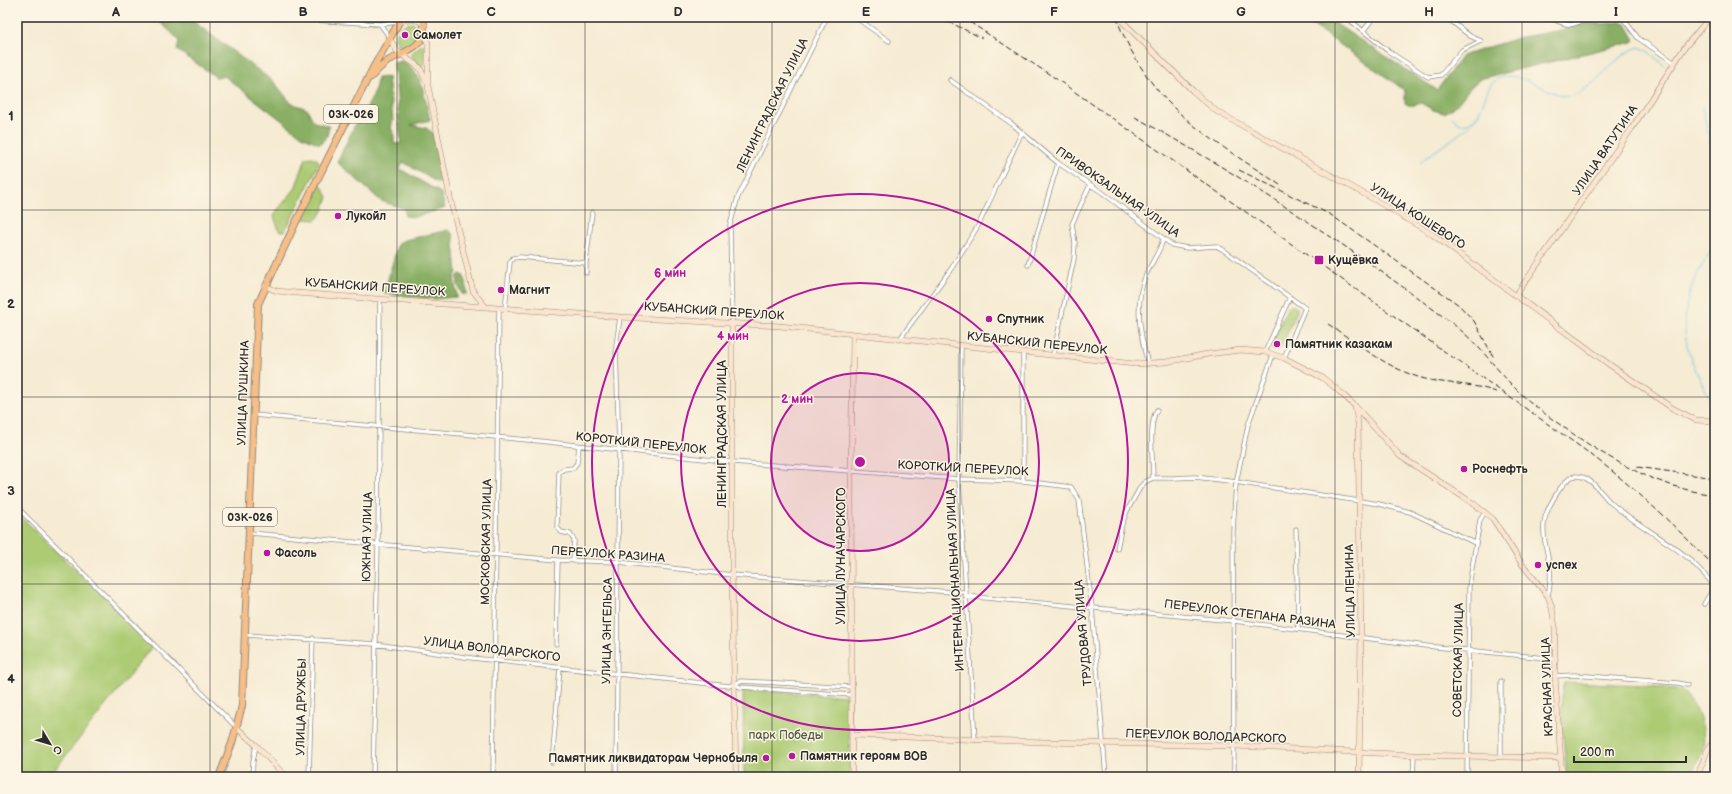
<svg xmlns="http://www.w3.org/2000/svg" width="1732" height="794" font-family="'Balsamiq Sans',sans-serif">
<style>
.green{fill:#accb73;stroke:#6c7b4f}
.forest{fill:#89af65;stroke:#5a6d48}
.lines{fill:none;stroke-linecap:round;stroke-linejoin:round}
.stream{stroke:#69c4e7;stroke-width:1}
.street-casing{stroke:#908b7f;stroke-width:5}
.secondary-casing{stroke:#908b7f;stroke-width:6}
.primary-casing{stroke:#908b7f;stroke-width:8}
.street{stroke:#fff;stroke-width:3.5}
.secondary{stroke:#fce5cf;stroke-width:5}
.primary{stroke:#f7be88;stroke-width:6}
.rail{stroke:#2b2b2b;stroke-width:1;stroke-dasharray:6 3;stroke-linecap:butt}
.grid{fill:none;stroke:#2b2b2b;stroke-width:1;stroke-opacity:0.55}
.ring{fill:none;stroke:#b5179e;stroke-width:2}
.poi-dot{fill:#b5179e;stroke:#fcf5e5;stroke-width:1.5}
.labels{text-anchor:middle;stroke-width:3;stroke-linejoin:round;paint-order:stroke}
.shield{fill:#fcf5e5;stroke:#6a6863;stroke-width:1}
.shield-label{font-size:11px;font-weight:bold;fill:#2b2b2b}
.poi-label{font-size:12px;font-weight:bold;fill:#2b2b2b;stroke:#fcf5e5;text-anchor:start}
.street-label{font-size:12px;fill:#2b2b2b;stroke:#fcf5e5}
.park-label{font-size:12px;fill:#525b41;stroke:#fcf5e5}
.centre{fill:#b5179e;stroke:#fcf5e5;stroke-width:2}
.ring-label{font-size:12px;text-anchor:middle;font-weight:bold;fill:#b5179e;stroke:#fcf5e5;stroke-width:3;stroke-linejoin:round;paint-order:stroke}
.neatline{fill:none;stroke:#2b2b2b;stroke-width:1.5}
.grid-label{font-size:13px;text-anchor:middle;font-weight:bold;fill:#2b2b2b}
</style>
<rect width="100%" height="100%" fill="#fcf5e5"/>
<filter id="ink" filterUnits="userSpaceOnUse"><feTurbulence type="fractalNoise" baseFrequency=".025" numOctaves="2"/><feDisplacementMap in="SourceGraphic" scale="8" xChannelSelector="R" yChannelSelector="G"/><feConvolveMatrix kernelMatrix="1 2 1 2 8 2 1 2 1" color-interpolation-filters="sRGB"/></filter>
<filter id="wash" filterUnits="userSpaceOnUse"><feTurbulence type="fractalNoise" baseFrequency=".012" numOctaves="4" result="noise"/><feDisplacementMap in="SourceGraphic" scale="16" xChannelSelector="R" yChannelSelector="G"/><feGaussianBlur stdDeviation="0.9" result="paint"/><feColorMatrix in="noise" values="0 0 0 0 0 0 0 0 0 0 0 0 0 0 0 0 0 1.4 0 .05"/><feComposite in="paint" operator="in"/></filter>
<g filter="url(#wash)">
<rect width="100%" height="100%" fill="#f6ebd3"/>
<path class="green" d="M413 23 420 29C421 38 415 44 407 48L399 46 395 38C397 29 404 23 413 23Z
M422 44 425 45 424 65 422 67 410 55Z
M312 157 318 160 319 164 285 231H279L274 216 275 213 295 189 306 158Z
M319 181 328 197 322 213 316 220 301 219Z
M1291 305 1297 308V311L1281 348 1275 351 1271 349 1270 345 1288 307Z
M17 513 152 644 151 648 49 777H17Z
M1564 682 1642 685 1682 690C1696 707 1707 726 1703 748 1701 758 1694 767 1690 777H1567C1565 755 1558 700 1564 682Z
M743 690 849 696 850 777H744Z"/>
<path class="forest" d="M151 17H185L190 19 274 82 291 103 307 109 314 122 329 126 327 136 320 144 302 136 224 76 216 77 177 50 179 40C169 31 163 23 151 17Z
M306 17H390L375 21Z
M1301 17H1325L1437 90 1462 56 1517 38 1566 29 1586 23 1603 24 1620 22 1626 24 1635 40 1633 42 1483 78C1466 85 1462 107 1444 113L1433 110 1421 103C1415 105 1410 107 1405 103V91L1403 89Z
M401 61C423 67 425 101 430 120L411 125 426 128 433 133 443 183H438L403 162 400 169 441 193 445 208 415 217 405 216V209L381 201 337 162 356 123 367 122 362 116C369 103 376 94 377 78L388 77 393 120 391 128 394 134V144L401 143 394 63Z
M448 230 453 234 457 272 454 278 457 297 433 299 384 294 398 243 405 240Z
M460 274 463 275 466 282 467 294H462L458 285 457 277Z"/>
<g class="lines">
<path class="stream" d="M1702 107 1710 142 1715 151
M1452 117 1460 124C1487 124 1480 89 1497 79 1517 68 1547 94 1568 97 1596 90 1611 57 1638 47L1646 50 1664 65
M1420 163C1437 147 1469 132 1480 113
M1715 242C1707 259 1694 276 1689 295 1676 340 1695 370 1715 408
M1712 655V673L1715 678"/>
</g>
</g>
<g filter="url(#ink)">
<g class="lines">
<g class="street-casing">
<path id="street" d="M258 17 380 24 399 22
M855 17 889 41
M1346 17 1388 51 1428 77 1441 75 1462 50 1481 41
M1446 17 1470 36 1481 41
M1550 17C1569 28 1572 26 1591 17
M1622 17 1638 38 1675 63
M380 24 390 38
M1364 30 1374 17
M950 80 1012 124 1058 163 1103 193 1172 245 1187 248 1216 246 1222 249 1305 308 1284 358
M1028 265 1058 163
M586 273V263L592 212
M505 309 510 262 513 258 520 257 586 263
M732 323 730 225 738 197 827 17
M899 340 951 269 978 226 1022 132
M961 346 959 479 975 740
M1265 352 1290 297
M1053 355 1074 259 1075 243 1072 224 1090 185
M1148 364C1140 335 1134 303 1146 275 1151 263 1160 252 1163 239
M253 415 539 441 732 462 959 479 1023 481 1071 487 1079 500 1092 607 1106 777
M1153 478C1153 463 1148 422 1157 410
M1023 481V353
M17 507 236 727
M1296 529 1298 629
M250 533 558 560 618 562 732 575 951 592H965
M1117 549 1122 524 1127 511 1141 486 1145 482 1153 478H1174L1195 477 1229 481 1379 504 1410 512 1475 543
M573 561 574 540 570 534 561 532 557 527 559 472 564 469 573 468 577 463 579 447
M965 596 1234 621 1426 646 1556 659
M1548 596C1550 587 1551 578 1550 569 1548 553 1541 534 1545 518 1548 507 1564 476 1576 476 1592 476 1601 494 1611 503 1635 524 1664 538 1688 558 1697 566 1705 575 1713 584V589L1704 604
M247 635 375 644 472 658 729 686 741 681 852 687
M556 644 558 560
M1555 676 1574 675 1678 683 1687 685
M734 684 740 687 852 695
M1501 757V681
M552 762 560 668
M252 777 253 761 256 745
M309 777 313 638
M373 777 378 544 380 298
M493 777 499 308
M616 777 619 451 616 346 620 317
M1234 777 1233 531 1236 483 1248 425 1273 355
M1413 777 1414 755
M1467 777 1469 586 1480 520 1485 512"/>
</g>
<g class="secondary-casing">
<path id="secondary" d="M1118 17 1193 91 1216 111 1375 200 1432 234 1610 365 1672 408 1696 420 1715 421
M400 21C410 19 417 18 425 25
M425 31 428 44V86L451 202 473 291 485 306
M390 39 397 51 420 68 426 81
M265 286 277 291 296 293 620 317 780 326 1135 364 1166 362 1208 354 1241 350 1265 352 1284 358 1323 378 1340 392 1355 406 1400 456 1474 504 1493 519 1522 564 1548 596 1552 608 1555 627V676L1562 777
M1516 295 1632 128 1685 47 1710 17
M732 323V575L736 777
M1355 406 1358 423 1361 637 1359 777
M237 728 256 745 286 777
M852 735 1044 742 1235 746 1414 755 1560 758
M852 777 851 472 853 335
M1697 777 1708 749 1715 739"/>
</g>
<g class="primary-casing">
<path id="primary" d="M371 77C376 71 381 66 388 61 408 49 429 48 423 17
M219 777 232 743 242 706 258 304 295 224 373 68 402 17"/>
</g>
<use href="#street" class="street"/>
<use href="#secondary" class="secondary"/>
<use href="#primary" class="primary"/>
<path class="rail" d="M921 17 951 23 982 38
M962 17 1055 78 1582 448C1630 483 1673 524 1715 567
M1116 17C1127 47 1146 79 1168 102 1200 135 1242 159 1280 185
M1135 117C1246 178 1352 248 1453 324 1477 342 1491 363 1511 384 1528 402 1549 417 1569 431 1613 462 1660 488 1715 495
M1239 170 1331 215 1459 305 1474 321 1494 358
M1328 324C1357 343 1384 366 1418 377 1443 385 1469 382 1496 392
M1637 467 1715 478"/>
</g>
</g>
<path class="grid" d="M210 17V777M397 17V777M585 17V777M772 17V777M960 17V777M1147 17V777M1335 17V777M1522 17V777M17 210H1715M17 397H1715M17 584H1715"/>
<circle cx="860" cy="462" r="89" fill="#b5179e" fill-opacity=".12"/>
<g class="ring">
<circle cx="860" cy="462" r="89"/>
<circle cx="860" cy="462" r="179"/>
<circle cx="860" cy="462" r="268"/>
</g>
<g class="poi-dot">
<circle cx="405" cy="35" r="4"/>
<circle cx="338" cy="216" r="4"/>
<rect x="1314" y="255" width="10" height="10" rx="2"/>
<circle cx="501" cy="290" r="4"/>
<circle cx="989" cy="319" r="4"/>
<circle cx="1277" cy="344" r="4"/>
<circle cx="1464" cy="469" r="4"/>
<circle cx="267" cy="553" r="4"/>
<circle cx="1538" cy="565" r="4"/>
<circle cx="792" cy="756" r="4"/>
<circle cx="766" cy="758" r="4"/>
</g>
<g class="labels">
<g class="shield">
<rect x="324" y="105" width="54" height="18" rx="3"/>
<rect x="223" y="508" width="54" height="18" rx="3"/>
</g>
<g class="shield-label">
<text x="351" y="118">03К-026</text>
<text x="250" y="521">03К-026</text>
</g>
<g class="poi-label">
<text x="413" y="39">Самолет</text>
<text x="346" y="220">Лукойл</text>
<text x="1328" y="264">Кущёвка</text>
<text x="509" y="294">Магнит</text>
<text x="997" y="323">Спутник</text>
<text x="1285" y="348">Памятник казакам</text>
<text x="1472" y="473">Роснефть</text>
<text x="275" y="557">Фасоль</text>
<text x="1546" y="569">успех</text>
<text x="800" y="760">Памятник героям ВОВ</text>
<text x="758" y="762" text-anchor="end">Памятник ликвидаторам Чернобыля</text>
</g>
<g class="street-label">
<text transform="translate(772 105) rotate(-64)" y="4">ЛЕНИНГРАДСКАЯ УЛИЦА</text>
<text transform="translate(1605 150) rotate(-56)" y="4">УЛИЦА ВАТУТИНА</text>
<text transform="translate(1118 192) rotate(35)" y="4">ПРИВОКЗАЛЬНАЯ УЛИЦА</text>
<text transform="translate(1418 216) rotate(33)" y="4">УЛИЦА КОШЕВОГО</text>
<text transform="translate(375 287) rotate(4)" y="4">КУБАНСКИЙ ПЕРЕУЛОК</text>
<text transform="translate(714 311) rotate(4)" y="4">КУБАНСКИЙ ПЕРЕУЛОК</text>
<text transform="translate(1037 343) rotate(6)" y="4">КУБАНСКИЙ ПЕРЕУЛОК</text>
<text transform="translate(243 393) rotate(-88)" y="4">УЛИЦА ПУШКИНА</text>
<text transform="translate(722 434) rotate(-90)" y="4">ЛЕНИНГРАДСКАЯ УЛИЦА</text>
<text transform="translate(641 443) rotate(6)" y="4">КОРОТКИЙ ПЕРЕУЛОК</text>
<text transform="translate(963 468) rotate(3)" y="4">КОРОТКИЙ ПЕРЕУЛОК</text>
<text transform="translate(367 537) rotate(-89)" y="4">ЮЖНАЯ УЛИЦА</text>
<text transform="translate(486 542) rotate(-89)" y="4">МОСКОВСКАЯ УЛИЦА</text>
<text transform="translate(608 554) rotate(4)" y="4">ПЕРЕУЛОК РАЗИНА</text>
<text transform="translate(841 556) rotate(-90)" y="4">УЛИЦА ЛУНАЧАРСКОГО</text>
<text transform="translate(955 580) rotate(-93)" y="4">ИНТЕРНАЦИОНАЛЬНАЯ УЛИЦА</text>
<text transform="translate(1350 591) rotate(-91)" y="4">УЛИЦА ЛЕНИНА</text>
<text transform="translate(1250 614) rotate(7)" y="4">ПЕРЕУЛОК СТЕПАНА РАЗИНА</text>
<text transform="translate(607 631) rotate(-89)" y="4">УЛИЦА ЭНГЕЛЬСА</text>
<text transform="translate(1083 633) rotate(-95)" y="4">ТРУДОВАЯ УЛИЦА</text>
<text transform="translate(492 649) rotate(7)" y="4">УЛИЦА ВОЛОДАРСКОГО</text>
<text transform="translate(1458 660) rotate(-89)" y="4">СОВЕТСКАЯ УЛИЦА</text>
<text transform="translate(1547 687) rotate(-92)" y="4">КРАСНАЯ УЛИЦА</text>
<text transform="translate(301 707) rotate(-89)" y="4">УЛИЦА ДРУЖБЫ</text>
<text transform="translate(1206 736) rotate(2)" y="4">ПЕРЕУЛОК ВОЛОДАРСКОГО</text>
</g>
<g class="park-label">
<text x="786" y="739">парк Победы</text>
</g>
</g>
<circle cx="860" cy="462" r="6" class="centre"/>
<g class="ring-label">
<text x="670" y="277">6 мин</text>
<text x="733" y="340">4 мин</text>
<text x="797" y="403">2 мин</text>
</g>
<rect width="1732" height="794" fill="none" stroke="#fcf5e5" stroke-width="44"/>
<g transform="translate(50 744) rotate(128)" stroke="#fcf5e5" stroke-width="3" paint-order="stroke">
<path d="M0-3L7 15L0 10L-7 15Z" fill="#2b2b2b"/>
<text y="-6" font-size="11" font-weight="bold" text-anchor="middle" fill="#2b2b2b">С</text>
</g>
<path d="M1574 756v6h112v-6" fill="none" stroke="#2b2b2b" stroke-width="2"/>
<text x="1580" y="756" font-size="12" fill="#2b2b2b" stroke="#fcf5e5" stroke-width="3" paint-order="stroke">200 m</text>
<rect x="22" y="22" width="1688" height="750" class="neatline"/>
<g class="grid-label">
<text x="116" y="16">A</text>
<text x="303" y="16">B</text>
<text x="491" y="16">C</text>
<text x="678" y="16">D</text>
<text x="866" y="16">E</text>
<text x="1054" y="16">F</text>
<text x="1241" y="16">G</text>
<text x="1429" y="16">H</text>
<text x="1616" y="16">I</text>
<text x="11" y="120">1</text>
<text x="11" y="308">2</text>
<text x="11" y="495">3</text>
<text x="11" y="683">4</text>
</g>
</svg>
